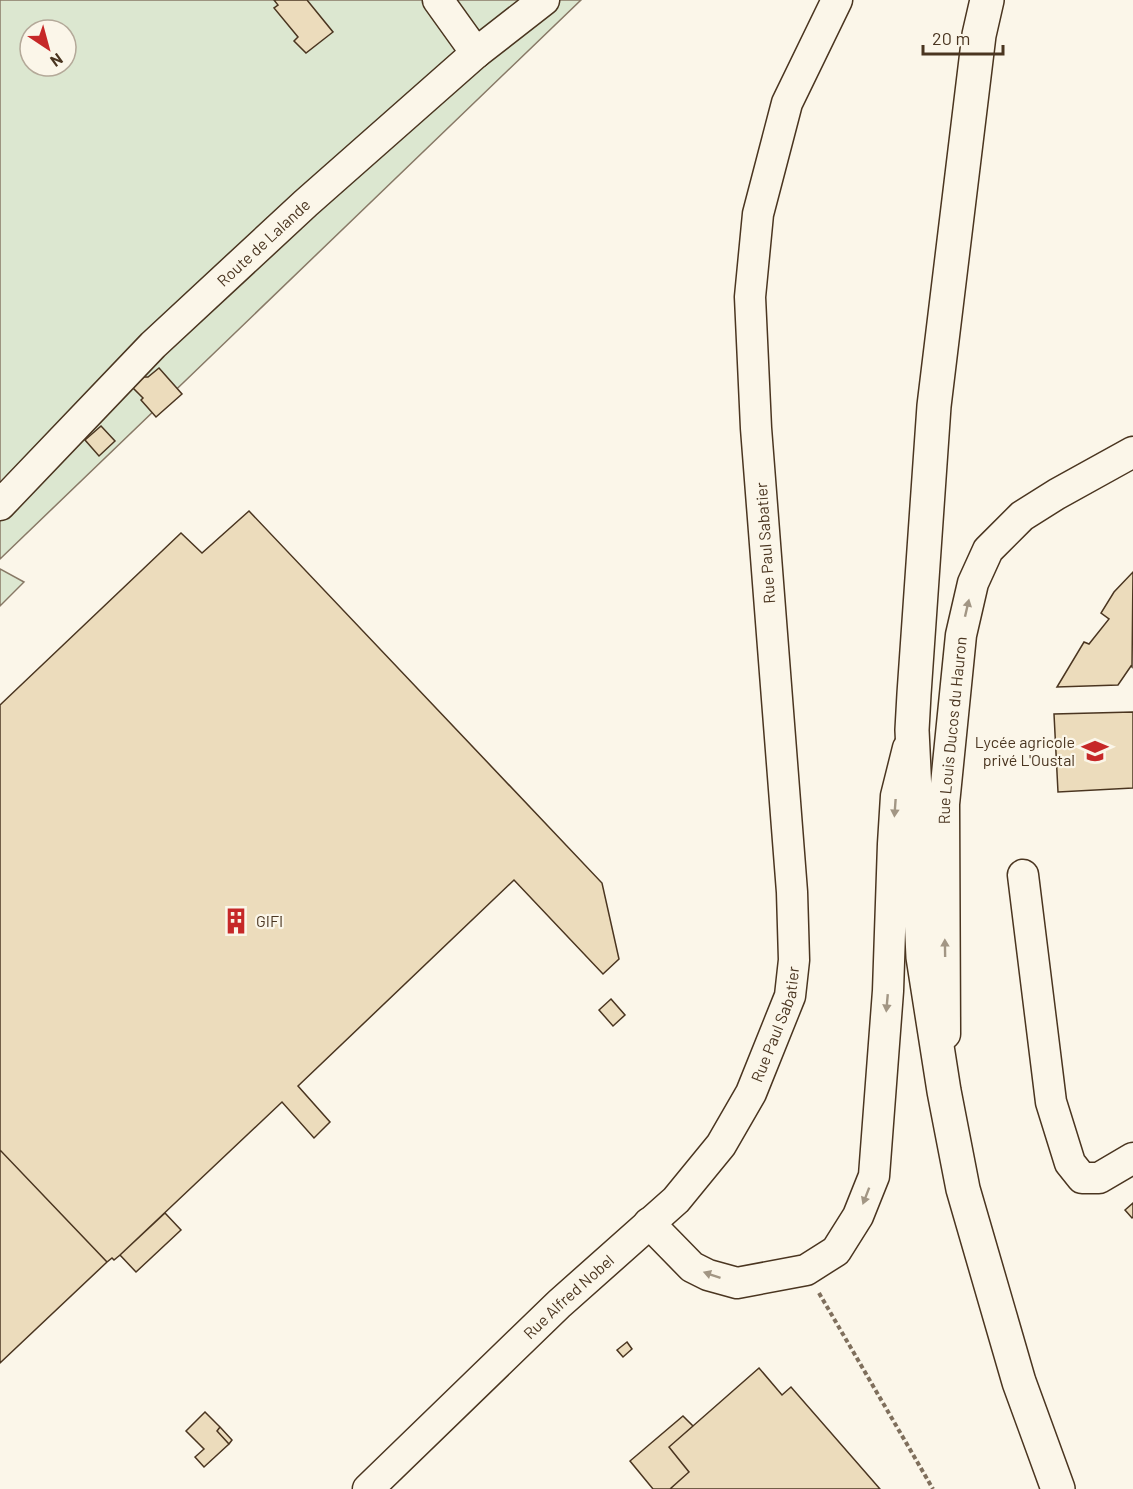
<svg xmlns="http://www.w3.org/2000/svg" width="1133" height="1489" font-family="Barlow,sans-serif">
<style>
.green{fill:#dce7d0;stroke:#887966;stroke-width:1.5;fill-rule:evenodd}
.building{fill:#ecdcbc;stroke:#4a3520;stroke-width:1.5}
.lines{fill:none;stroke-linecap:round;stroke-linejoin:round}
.minor-casing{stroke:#4a3520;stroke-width:33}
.major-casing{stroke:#4a3520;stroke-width:36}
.path{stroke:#7f6f5c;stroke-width:4;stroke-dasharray:4.5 3;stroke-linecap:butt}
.minor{stroke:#fbf6e9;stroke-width:30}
.major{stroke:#fbf6e9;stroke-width:33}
.oneway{fill:#a29684}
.labels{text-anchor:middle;stroke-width:4.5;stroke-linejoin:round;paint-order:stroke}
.street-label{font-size:16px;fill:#4a3520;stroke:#fbf6e9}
.poi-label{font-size:16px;fill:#4a3520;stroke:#fbf6e9;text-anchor:end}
</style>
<rect width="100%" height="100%" fill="#fbf6e9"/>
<path class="green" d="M0 0H581L0 559ZM30 30H66V66H30Z
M0 569 24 582 0 606Z"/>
<path class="building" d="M274 0H307L333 32 306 53 294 41 298 37 274 8 278 5Z
M159 368 182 394 156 417 141 400 143 398 132 387 144 377H148Z
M101 426 115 441 99 456 85 440Z
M249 511 602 883 619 959 603 974 514 880 298 1086 330 1122 314 1138 282 1102 120 1255 114 1260 112 1258 107 1262 0 1150V705L181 533 202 553Z
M1133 572 1132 667 1131 666 1118 685 1057 687 1084 642 1089 644 1109 619 1101 613 1114 592Z
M1133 712V788L1058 792 1054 714Z
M611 999 625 1015 613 1026 599 1010Z
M0 1150 107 1262 0 1363Z
M1133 1203V1217L1132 1218 1125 1210Z
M165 1213 181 1230 136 1272 120 1255Z
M627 1342 632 1349 623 1357 617 1350Z
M759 1368 782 1395 791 1387 880 1489H670L689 1472 669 1447Z
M205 1412 220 1427 217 1431 229 1444 204 1467 195 1457 204 1449 186 1431Z
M683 1416 693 1426 669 1447 689 1472 670 1489H653L630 1461Z
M220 1427 232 1440 229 1444 217 1431Z"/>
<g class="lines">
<g class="minor-casing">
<g id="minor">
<path d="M438 0 476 53"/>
<path id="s1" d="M0 505 153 345 306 203 476 53 544 0"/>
<path d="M1023 875 1051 1102 1070 1163 1082 1178H1099L1133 1158"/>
<path id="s2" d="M945 1034 944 804 961 635 973 583 988 550 1022 516 1057 494 1133 452"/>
<path d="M649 1223 692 1267 708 1275 737 1283 806 1270 836 1251 858 1216 874 1176 888 991 893 844 896 796 908 748"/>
<path id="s3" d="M368 1489 559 1304 676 1200 721 1145 751 1093 790 996 794 960 792 892 756 428 750 297 758 214 787 103 837 0"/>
</g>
</g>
<g class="major-casing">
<path id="major" d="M987 0 979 35 934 406 914 694 912 730 923 957 944 1091 963 1189 1019 1382 1058 1489"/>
</g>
<path class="path" d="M819 1293 933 1489"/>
<use href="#minor" class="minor"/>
<use href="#major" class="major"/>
</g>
<defs><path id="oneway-solid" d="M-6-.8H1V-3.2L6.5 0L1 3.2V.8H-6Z" transform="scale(1.5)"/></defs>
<g class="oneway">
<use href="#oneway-solid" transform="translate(967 608) rotate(-77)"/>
<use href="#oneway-solid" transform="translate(895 808) rotate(94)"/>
<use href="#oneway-solid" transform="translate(945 948) rotate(-91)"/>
<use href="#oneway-solid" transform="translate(887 1003) rotate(95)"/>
<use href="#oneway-solid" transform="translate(866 1196) rotate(111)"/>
<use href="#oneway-solid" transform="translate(712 1275) rotate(-161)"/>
</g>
<defs>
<g id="school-bare" transform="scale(2.07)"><path d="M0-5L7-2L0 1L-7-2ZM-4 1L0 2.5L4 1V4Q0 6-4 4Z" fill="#c62828" stroke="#fbf6e9" stroke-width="2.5" paint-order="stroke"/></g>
<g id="building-bare" transform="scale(2.07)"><path d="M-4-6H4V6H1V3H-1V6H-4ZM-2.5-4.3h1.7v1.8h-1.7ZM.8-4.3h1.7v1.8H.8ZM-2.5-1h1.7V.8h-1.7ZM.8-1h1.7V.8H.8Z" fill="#c62828" stroke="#fbf6e9" stroke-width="2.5" paint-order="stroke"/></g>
</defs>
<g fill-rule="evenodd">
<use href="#school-bare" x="1095" y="751"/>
<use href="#building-bare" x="236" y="921"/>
</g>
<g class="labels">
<g class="street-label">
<text dy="6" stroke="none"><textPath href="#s1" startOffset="372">Route de Lalande</textPath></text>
<text transform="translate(765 543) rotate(-94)" y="6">Rue Paul Sabatier</text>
<text dy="6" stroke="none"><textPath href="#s2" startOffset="304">Rue Louis Ducos du Hauron</textPath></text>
<text dy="6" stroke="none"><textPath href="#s3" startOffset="627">Rue Paul Sabatier</textPath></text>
<text dy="6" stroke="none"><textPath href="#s3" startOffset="278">Rue Alfred Nobel</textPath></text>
</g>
<g class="poi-label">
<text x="1075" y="748">Lycée agricole<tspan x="1075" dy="18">privé L'Oustal</tspan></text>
<text x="256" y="927" text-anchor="start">GIFI</text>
</g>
</g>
<g transform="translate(48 48) rotate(144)"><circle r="28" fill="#fbf6e9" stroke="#b4a999" stroke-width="1.5"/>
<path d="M0-4.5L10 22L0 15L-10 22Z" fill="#c62828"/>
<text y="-9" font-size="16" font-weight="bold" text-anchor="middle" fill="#4a3520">N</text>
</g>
<path d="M923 45v9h80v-9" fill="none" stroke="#4a3520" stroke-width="3"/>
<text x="932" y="45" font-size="18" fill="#4a3520" stroke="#fbf6e9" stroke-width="4.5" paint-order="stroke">20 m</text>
</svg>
